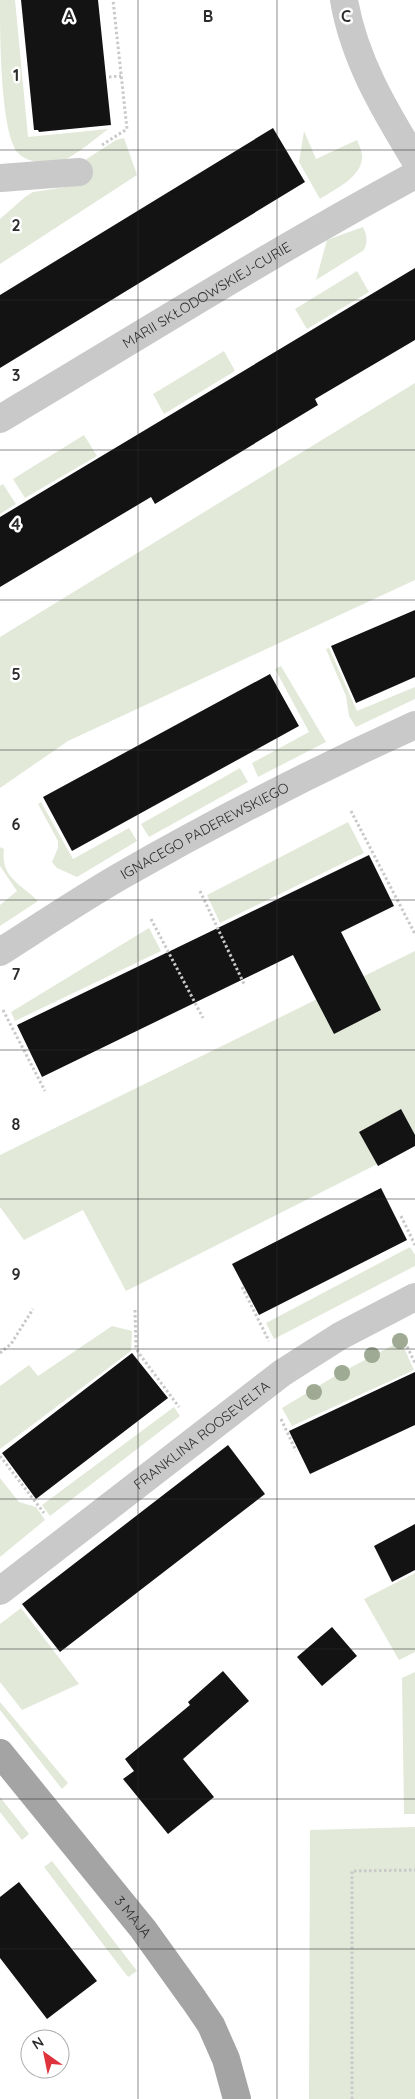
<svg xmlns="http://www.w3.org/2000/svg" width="415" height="2099" font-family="Quicksand,sans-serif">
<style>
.green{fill:#e2e9d9}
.building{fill:#131313}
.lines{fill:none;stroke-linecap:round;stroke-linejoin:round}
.path{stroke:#c9c9c9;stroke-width:3;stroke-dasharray:2.5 2.5;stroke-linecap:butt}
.minor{stroke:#c9c9c9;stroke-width:28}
.major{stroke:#a4a4a4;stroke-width:28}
.tree{fill:#9eaa93}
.grid{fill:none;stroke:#2c2c2c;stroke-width:1;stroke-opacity:0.55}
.labels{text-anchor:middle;stroke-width:5;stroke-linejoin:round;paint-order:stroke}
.street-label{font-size:14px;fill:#2c2c2c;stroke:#fff}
.grid-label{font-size:16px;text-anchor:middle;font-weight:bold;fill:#2c2c2c;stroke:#fff;stroke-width:5;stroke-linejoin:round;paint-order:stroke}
</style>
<rect width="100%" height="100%" fill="#fff"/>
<path class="green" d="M0 0H15L28 137 108 129C98 137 71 159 61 161 48 165 28 163 18 153 0 133 0 31 0 0Z
M304 131 316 159 357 140C359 145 363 153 362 159 360 178 335 189 320 199L299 162Z
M124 138 137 175 0 264V219L25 197 33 192 86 184 85 160 116 140Z
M363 227C367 236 368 241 364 250L316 280 327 240Z
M357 271 369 292 307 329 295 309Z
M224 351 235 371 164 414 153 394Z
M415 383V580L68 741 0 788V637Z
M84 435 97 456 25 498 13 479Z
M3 484 16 504 0 514V486Z
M329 648 357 711 415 687V699L356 727 349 716 346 696 326 649Z
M281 666 326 742 258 777 252 763 309 732 275 669Z
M240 768 248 782 149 837 141 824Z
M41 802 73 859 129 828 137 841 77 877 57 868 52 862 58 848V841L38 804Z
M348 822 364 853 220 923 207 895Z
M0 847 4 849C0 877 21 884 38 901L0 926V905L17 891 0 866Z
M149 928 161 951 15 1021 11 1012Z
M415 951V1145L126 1291 83 1210 24 1240 0 1207V1155Z
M410 1247 415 1255V1266L274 1339 266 1323Z
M112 1326 132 1331 131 1351 0 1449V1386L29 1365 38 1376Z
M401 1341 414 1370 292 1426 282 1408 340 1373Z
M174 1407 180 1416 50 1516 42 1505Z
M0 1478 19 1502 36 1507 45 1520 0 1557Z
M415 1573V1652L399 1660 364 1599Z
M21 1608 79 1684 22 1710 0 1682V1624Z
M415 1672V1814H404L402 1678Z
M0 1702 68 1783 62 1789 0 1710Z
M0 1797 29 1834 22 1840 0 1812Z
M415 1827V2099H309L310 1830Z
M52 1861 137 1971 128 1977 44 1867Z"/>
<path class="building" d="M21 0H98L111 125 39 132 38 130H34Z
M273 128 305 182 0 368V295Z
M415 268V340L315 399 318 405 155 504 151 497 0 587V517Z
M415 610V677L356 703 331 646Z
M270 674 299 726 72 851 43 797Z
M369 855 394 906 341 932 381 1010 334 1034 293 955 42 1077 17 1025Z
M401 1109 415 1135V1146L378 1166 359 1132Z
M381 1188 407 1240 259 1315 232 1264Z
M132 1353 168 1398 36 1499 2 1453Z
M415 1372V1425L310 1474 289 1431Z
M228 1445 265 1494 60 1652 22 1604Z
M415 1524V1570L392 1582 374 1546Z
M332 1627 357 1656 322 1686 297 1657Z
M223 1671 249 1701 183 1759 214 1797 168 1834 123 1779 134 1771 125 1759 190 1705 188 1702Z
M19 1882 97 1981 47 2019 0 1958V1897Z"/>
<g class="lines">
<path class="path" d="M109 77 121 76
M102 145 127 129 113 0
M351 811 415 934
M200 891 245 986
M151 919 203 1018
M3 1010 45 1091
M401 1216 415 1245
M242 1287 269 1341
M135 1310 136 1347 138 1352 179 1407
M405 1342 415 1363
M0 1353 11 1344 33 1309
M281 1419 296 1451
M0 1456 44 1513
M352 2099V1871L415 1870"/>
<g class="minor">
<path d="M344 0C354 59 384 109 415 160"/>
<path d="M1 178 79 172"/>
<path id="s1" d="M0 419C138 337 274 251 415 175"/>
<path id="s2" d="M0 952C39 927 78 901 119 877 215 822 314 771 415 725"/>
<path id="s3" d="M0 1591 282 1373 340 1336 415 1297"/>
</g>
<path class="major" id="s4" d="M0 1753 143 1929 194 2000 211 2025 226 2059 237 2099"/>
</g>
<g class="tree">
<circle cx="400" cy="1341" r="8"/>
<circle cx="372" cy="1355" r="8"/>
<circle cx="342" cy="1373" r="8"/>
<circle cx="314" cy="1392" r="8"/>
</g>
<path class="grid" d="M138 0V2099M277 0V2099M0 150H415M0 300H415M0 450H415M0 600H415M0 750H415M0 900H415M0 1050H415M0 1199H415M0 1349H415M0 1499H415M0 1649H415M0 1799H415M0 1949H415"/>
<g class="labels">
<g class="street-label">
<text dy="5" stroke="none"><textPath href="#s1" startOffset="241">MARII SKŁODOWSKIEJ-CURIE</textPath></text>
<text dy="5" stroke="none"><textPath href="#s2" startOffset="238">IGNACEGO PADEREWSKIEGO</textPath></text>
<text dy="5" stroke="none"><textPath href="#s3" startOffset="255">FRANKLINA ROOSEVELTA</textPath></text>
<text dy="5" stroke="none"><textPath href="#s4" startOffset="211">3 MAJA</textPath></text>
</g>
</g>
<g class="grid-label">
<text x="69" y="22">A</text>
<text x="208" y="22">B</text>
<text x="346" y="22">C</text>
<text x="16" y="81">1</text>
<text x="16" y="231">2</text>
<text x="16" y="381">3</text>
<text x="16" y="530">4</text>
<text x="16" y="680">5</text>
<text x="16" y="830">6</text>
<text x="16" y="980">7</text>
<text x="16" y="1130">8</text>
<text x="16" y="1280">9</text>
</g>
<g transform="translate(45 2054) rotate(327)"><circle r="24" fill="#ffffff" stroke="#ababab"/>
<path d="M0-4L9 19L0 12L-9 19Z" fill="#de333c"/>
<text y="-8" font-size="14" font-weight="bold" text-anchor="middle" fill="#2c2c2c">N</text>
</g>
</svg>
